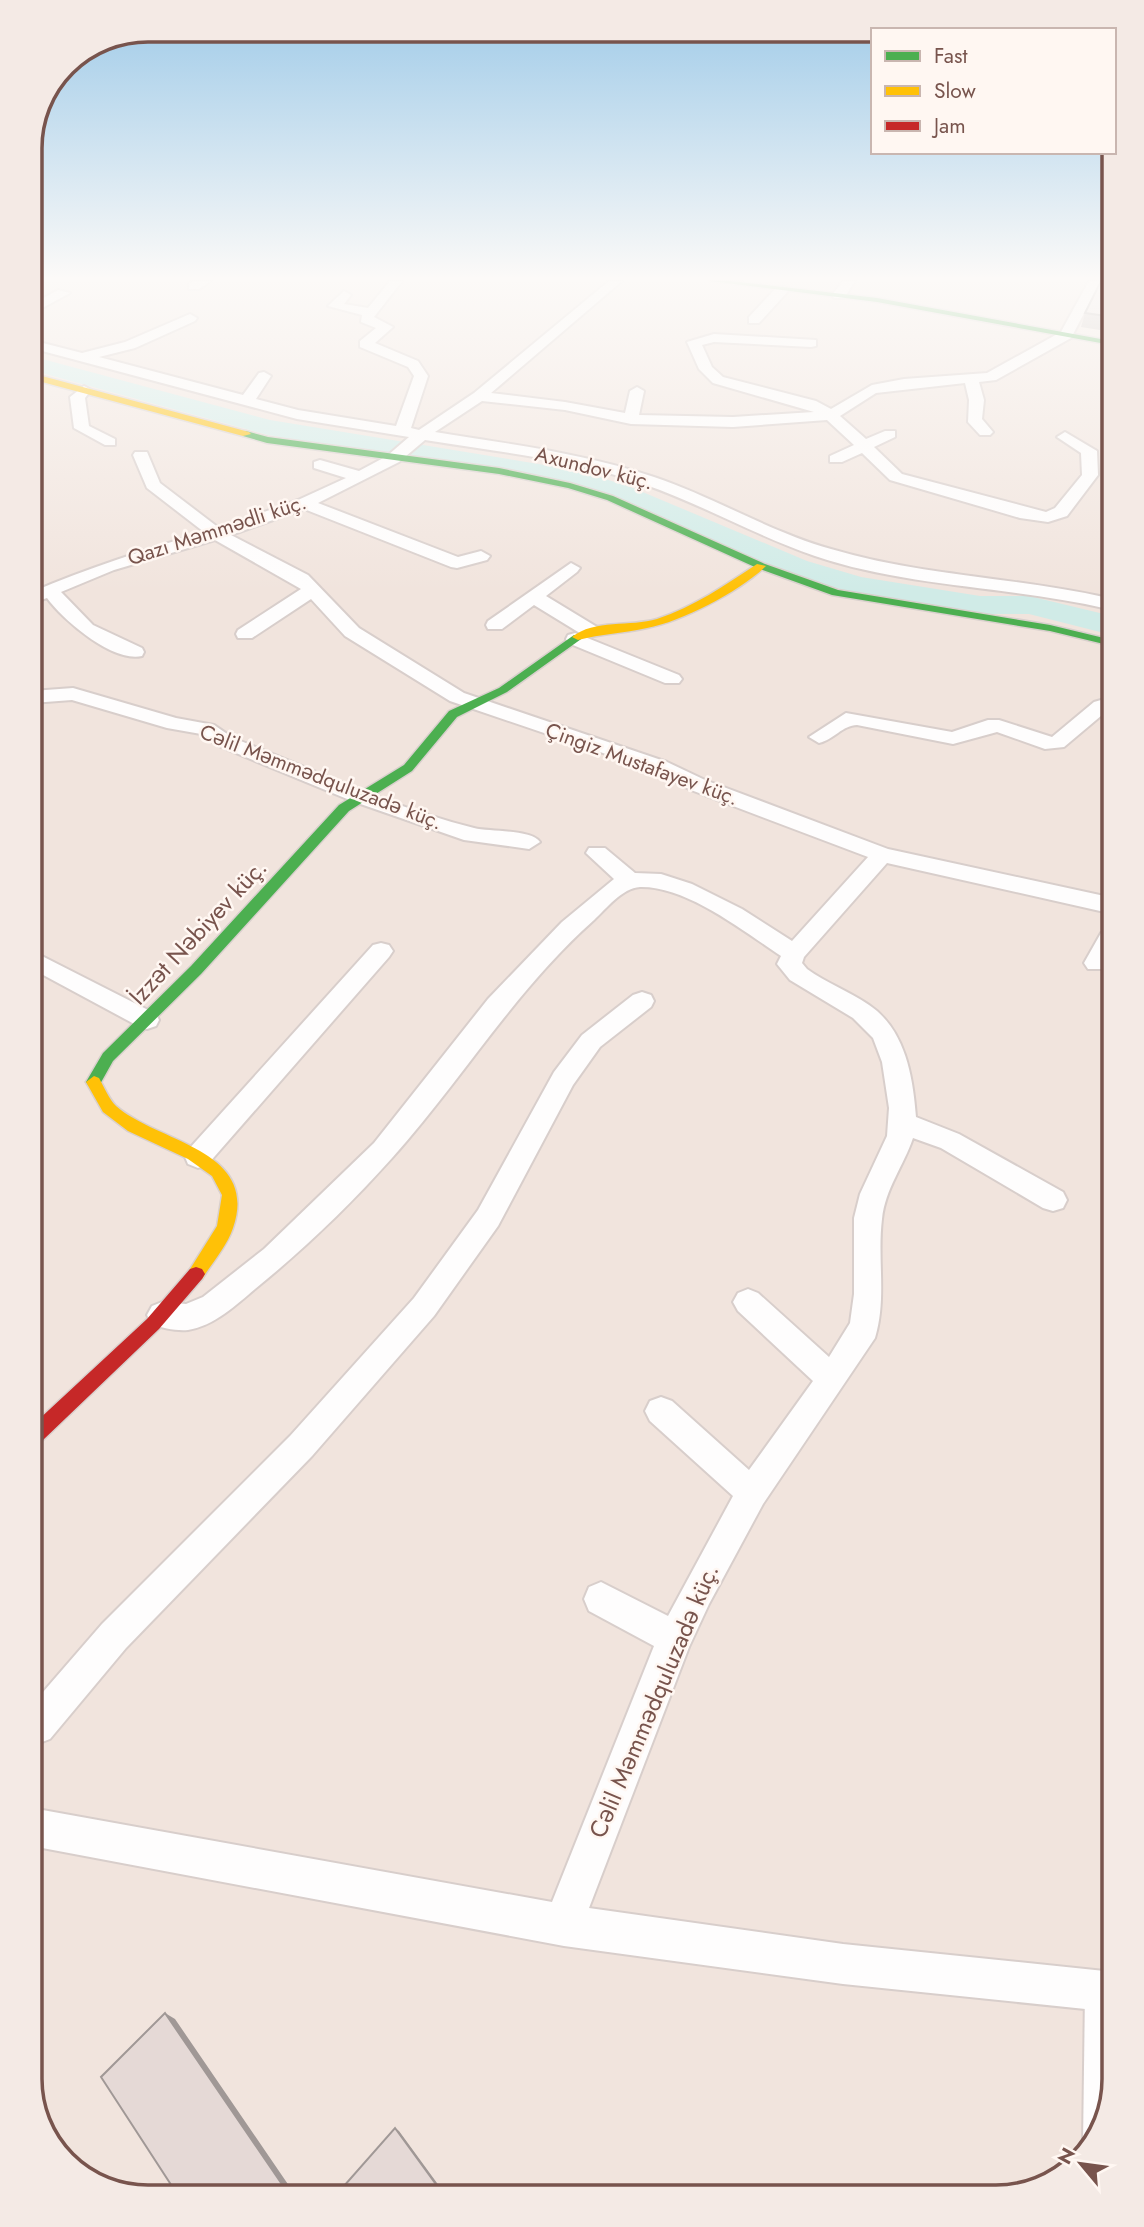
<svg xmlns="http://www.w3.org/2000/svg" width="1144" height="2227" font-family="Jost,sans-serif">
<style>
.residential{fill:#f1e4dd}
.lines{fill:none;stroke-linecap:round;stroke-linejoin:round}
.river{fill:#d0ebe7;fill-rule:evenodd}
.lane-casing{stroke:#d8cecb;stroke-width:4}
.street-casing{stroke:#d8cecb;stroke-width:4}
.fast-casing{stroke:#d9d0cd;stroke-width:3}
.slow-casing{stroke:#d9d0cd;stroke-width:3}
.jam-casing{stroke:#d9d0cd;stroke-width:3}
.lane{fill:#fefdfd;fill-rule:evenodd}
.street{fill:#fefdfd;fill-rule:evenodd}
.fast{fill:#4caf50;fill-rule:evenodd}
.slow{fill:#ffc107;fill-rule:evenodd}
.jam{fill:#c62828;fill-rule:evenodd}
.wall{fill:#c5bbb8}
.shaded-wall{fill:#a09896}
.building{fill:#e5d9d6;stroke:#a09896;stroke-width:2}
.labels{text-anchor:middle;stroke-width:5;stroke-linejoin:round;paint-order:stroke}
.far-street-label{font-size:21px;fill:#78544d;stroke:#fff7f2}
.street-label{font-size:24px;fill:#78544d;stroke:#fff7f2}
.rim{fill:none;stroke:#78544d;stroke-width:3.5}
</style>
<rect width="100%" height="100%" fill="#f8f3ef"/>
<path class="residential" d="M31 281H1106L1114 2079 1094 2145 1041 2188 141 2197 82 2177 39 2124Z"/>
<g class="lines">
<path class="river" d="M31 356 270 420 581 471 633 488 807 561 861 577 980 596H1029L1108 615V634L1029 614H980L847 591 787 573 613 500 567 484 268 435 31 370Z"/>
<g class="lane-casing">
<path id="lane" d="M1096 1981 1104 1984 1107 1992 1106 2107 1094 2145 1085 2152 1083 2145 1085 1992 1088 1984Z"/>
</g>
<g class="street-casing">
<path id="street" d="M195 281H211L199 289H189V283Z
M390 281H402L374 317 393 327 375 343 418 361 428 376 411 428 419 430 474 393 609 281H622L491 393 565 402 625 413 630 391 637 387 644 391 639 415 733 417 814 412 713 383 699 369 687 342 714 334 816 340V346L811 347 714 342 702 345 712 367 723 377 816 401 831 409 872 385 904 379 987 373 1061 332 1089 281H1101L1071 338 996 380 979 382 984 400 982 419 993 432 990 435H980L968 422 969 400 965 383 876 393 840 416 866 439 885 431H895V437L874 447 902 474 1046 512 1055 508 1082 475 1081 453 1057 437 1065 432 1097 451 1098 475 1067 516 1048 522 1020 518 890 480 862 453 842 462H830V456L854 445 827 420 733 427 631 424 565 410 482 401 435 432C509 444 583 453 654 477 714 497 770 532 831 549 921 576 1016 577 1108 598V609C1012 586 909 588 815 556 756 536 702 504 643 484 573 459 498 452 425 440L399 462 318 503 458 557 481 551 490 556 487 560 457 568 451 567 304 509 231 535 308 575 359 628 464 693 667 762 705 780 888 849 1109 897V913L887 863 804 957 802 963 807 969C826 983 849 991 869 1005 905 1029 913 1076 916 1117L959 1134 1063 1192 1067 1200 1063 1208 1053 1211 1043 1208 941 1148 913 1138C904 1165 885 1189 882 1219 877 1259 887 1298 875 1338L763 1504 709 1604 689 1647 589 1908 843 1944 1114 1972V2012L843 1984 564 1946 37 1847V1809L552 1902 654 1646 589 1611 584 1599 589 1587 601 1582 668 1616 733 1496 650 1421 645 1411 650 1401 661 1397 672 1401 749 1470 813 1381 738 1311 733 1302 738 1293 748 1289 758 1293 829 1357 850 1323 854 1294V1218L860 1194 887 1136 889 1108 882 1062 873 1038 853 1018 790 980 777 964 781 956C743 931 687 886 640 887 622 888 606 909 594 920 515 990 462 1080 392 1158 351 1204 303 1250 255 1289 236 1305 214 1326 188 1330 176 1331 162 1328 152 1324L147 1315 152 1306 162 1302 186 1304 203 1297 264 1249 374 1143 488 999 562 922 614 879 586 853 589 848H605L635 873 661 874 692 884 742 909 792 941 868 857 691 790 653 770 450 701 345 636 311 599 252 638H238L236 634 238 630 301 589 215 540 114 570 61 592 93 625 142 648 144 652 142 656C113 663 63 620 47 598L32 603V592C88 568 145 550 204 532L147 488 133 455 135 452H147L160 483 219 528 298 500 346 478 314 468V462L320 460 359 471 387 456 409 437 297 419 31 348V340L82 353 125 342 190 314 197 318 195 321 135 348 99 357 243 395 259 373 264 372 271 376 256 399 298 410 396 426 414 376 408 367 360 347V341L376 328 361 322 362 315 328 306 344 291 351 295 344 304 368 308Z
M843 281H855L844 298H834L832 295Z
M778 286 790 289 759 323H749V317Z
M58 290 70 293 31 314V305Z
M84 386 91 390 85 398 89 426 115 439V445H105L74 428 70 397Z
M571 563 580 568 577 572 546 596 597 627 599 631 597 635H583L534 605 502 629H488L486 625 488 621Z
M575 633 679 675 682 679 679 683H665L568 643 566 639 568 635Z
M73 688 176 718 214 725 233 738C312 769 391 807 474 828 489 832 532 829 540 842L529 849 464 840 352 801 219 746 201 734 167 728 72 700 32 703V691Z
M1108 698V710L1064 747 1045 749 997 732 953 744 857 725C843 725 833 740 819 743L809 737 846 713 952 732 988 720H999L1052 737 1094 702Z
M1109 931V961L1104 969H1088L1084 963 1101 933Z
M381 943 389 945 393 951 389 957 208 1164 198 1168 188 1164 185 1157 188 1150 373 945Z
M34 952 156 1014 159 1020 156 1026 147 1029 138 1026 34 970Z
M642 992 651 995 654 1001 651 1007 600 1047 573 1085 498 1226 434 1316 312 1456 126 1648 50 1739 37 1744V1699L102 1624 290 1436 414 1298 478 1210 554 1072 582 1035 633 995Z"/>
</g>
<g class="fast-casing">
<path id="fast" d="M710 281H731L877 298 1106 340V344L877 302Z
M246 431 268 437 499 468 570 483 613 496 765 564 838 590 1050 625 1108 639V645L1050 631 832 595 757 568 607 500 568 488 499 474 267 443 243 436V432Z
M574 635 584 637 507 692 457 717 412 771 349 811 201 974 113 1061 99 1086H89L86 1082 103 1053 191 966 339 805 404 765 449 711 499 688Z"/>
</g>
<g class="slow-casing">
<path id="slow" d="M31 373 249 432 251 434 243 436 31 379Z
M757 564 766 566C740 591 683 621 647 628 624 633 601 634 578 640L572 637C594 619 631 627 657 619 694 607 725 585 757 564Z
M94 1076 99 1078C104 1087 109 1099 116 1106 158 1143 260 1149 233 1228 227 1246 212 1263 202 1279L196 1281 190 1279 187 1274 217 1226 222 1195 212 1176 188 1159 128 1131 103 1112 86 1082Z"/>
</g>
<g class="jam-casing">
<path id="jam" d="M196 1267 202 1269 205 1274 202 1279 159 1329 43 1440 36 1442V1422L147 1319 190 1269Z"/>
</g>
<use href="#lane" class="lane"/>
<use href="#street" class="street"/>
<use href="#fast" class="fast"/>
<use href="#slow" class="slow"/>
<use href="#jam" class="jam"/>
</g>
<path class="wall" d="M1106 281V331L1081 327 1085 313Z"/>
<path class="shaded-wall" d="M165 2013 175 2019 296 2196H290Z
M395 2128 399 2131 445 2194H443Z"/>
<path class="building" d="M1101 281H1106V316L1085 313Z
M165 2013 290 2196 179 2197 101 2077Z
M395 2128 443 2194 336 2195Z"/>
<linearGradient id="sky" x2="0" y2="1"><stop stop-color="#9ecae8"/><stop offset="0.47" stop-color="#fcfaf8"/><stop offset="1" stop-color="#fcfaf8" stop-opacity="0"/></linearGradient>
<rect width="1144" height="592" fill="url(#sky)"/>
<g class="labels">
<g class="far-street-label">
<text transform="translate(594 468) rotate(14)" y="7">Axundov küç.</text>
<text transform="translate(217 530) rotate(-18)" y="7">Qazı Məmmədli küç.</text>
<text transform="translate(642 764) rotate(20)" y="7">Çingiz Mustafayev küç.</text>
<text transform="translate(321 777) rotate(21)" y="7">Cəlil Məmmədquluzadə küç.</text>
</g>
<g class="street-label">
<text transform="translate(198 932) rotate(-47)" y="8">İzzət Nəbiyev küç.</text>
<text transform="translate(654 1701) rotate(-67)" y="8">Cəlil Məmmədquluzadə küç.</text>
</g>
</g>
<path d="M0 0H1144V2227H0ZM148 42H996A106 106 0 0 1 1102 148V2079A106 106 0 0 1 996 2185H148A106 106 0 0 1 42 2079V148A106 106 0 0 1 148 42Z" fill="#f4eae5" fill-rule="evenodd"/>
<path class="rim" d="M148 42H996A106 106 0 0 1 1102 148V2079A106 106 0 0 1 996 2185H148A106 106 0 0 1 42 2079V148A106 106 0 0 1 148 42Z"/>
<rect x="871" y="28" width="245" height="126" fill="#fff7f2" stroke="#c9b6b0" stroke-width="2"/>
<rect x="885" y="51" width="35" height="10" fill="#4caf50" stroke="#c9b6b0" stroke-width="2"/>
<text x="934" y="63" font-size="21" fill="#78544d">Fast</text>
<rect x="885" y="86" width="35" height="10" fill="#ffc107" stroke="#c9b6b0" stroke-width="2"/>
<text x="934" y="98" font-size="21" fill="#78544d">Slow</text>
<rect x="885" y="121" width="35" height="10" fill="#c62828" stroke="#c9b6b0" stroke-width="2"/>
<text x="934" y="133" font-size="21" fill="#78544d">Jam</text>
<g transform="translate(1081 2164) rotate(299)" stroke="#fff7f2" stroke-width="5" paint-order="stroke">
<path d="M0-5L12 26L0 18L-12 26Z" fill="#78544d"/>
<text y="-10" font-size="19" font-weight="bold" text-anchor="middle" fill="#78544d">N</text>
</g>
</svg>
